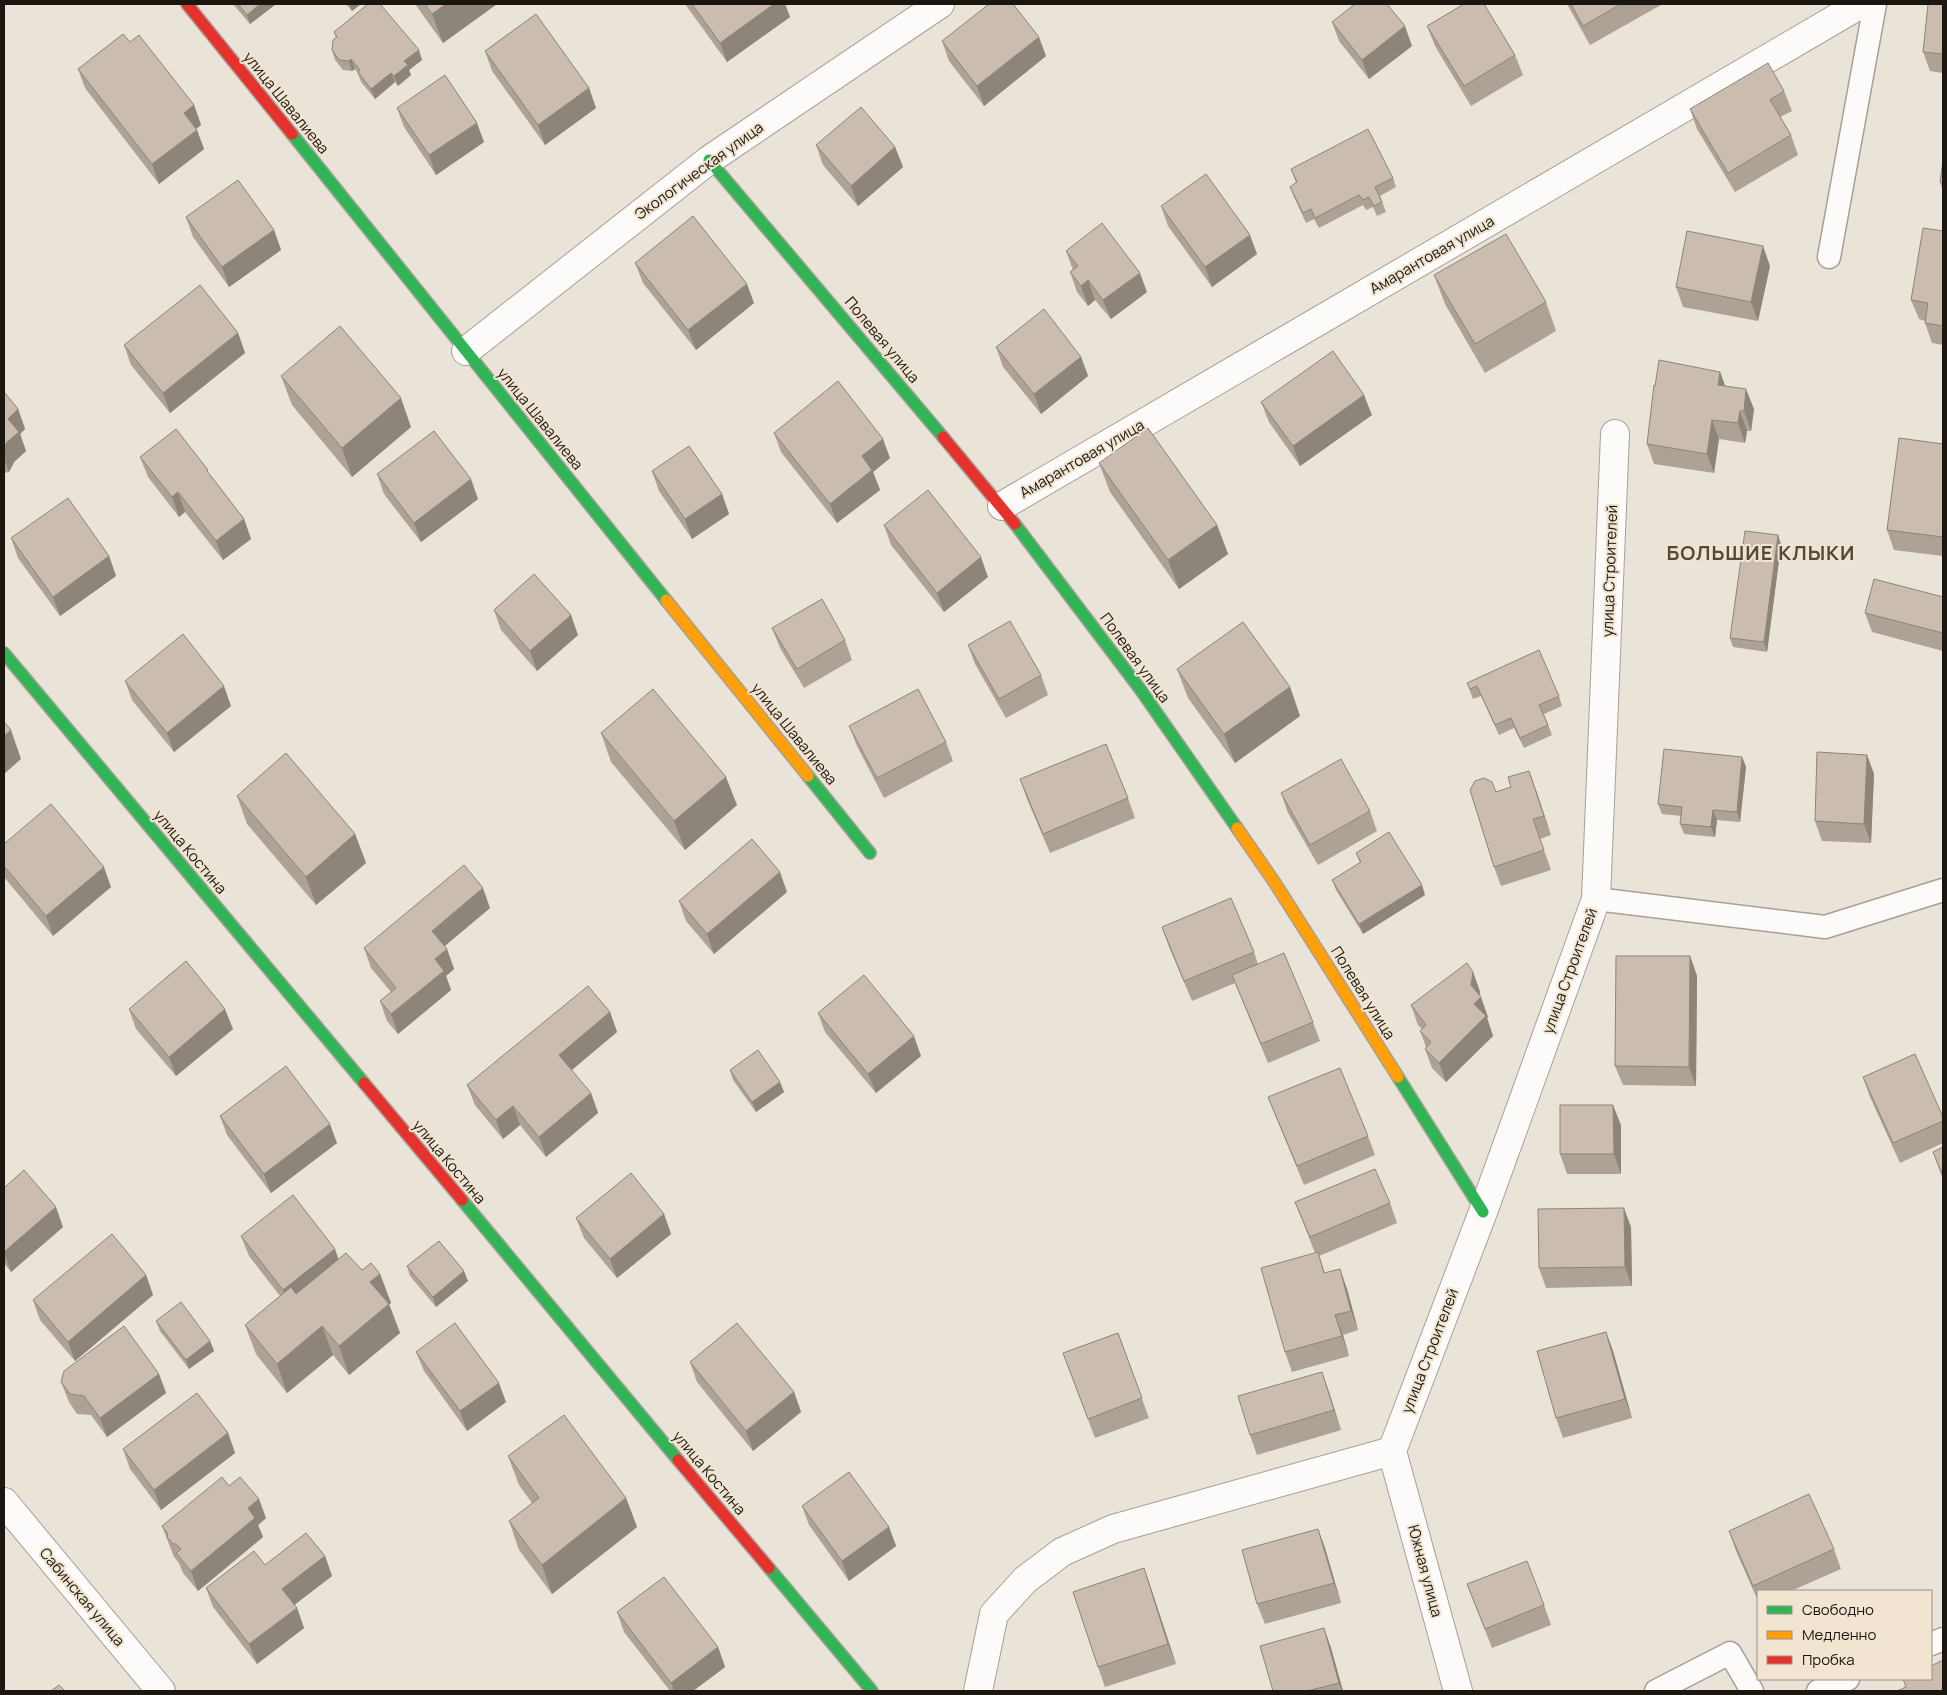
<svg xmlns="http://www.w3.org/2000/svg" width="1947" height="1695" font-family="Manrope,sans-serif">
<style>
.lines{fill:none;stroke-linecap:round;stroke-linejoin:round}
.lane-casing{stroke:#a6a098;stroke-width:25}
.street-casing{stroke:#a6a098;stroke-width:30}
.fast-casing{stroke:#a6a098;stroke-width:14}
.slow-casing{stroke:#a6a098;stroke-width:14}
.jam-casing{stroke:#a6a098;stroke-width:14}
.lane{stroke:#fcfbf9;stroke-width:22}
.street{stroke:#fcfbf9;stroke-width:28}
.fast{stroke:#30b455;stroke-width:11}
.slow{stroke:#ff9f0a;stroke-width:11}
.jam{stroke:#e5322d;stroke-width:11}
.wall{fill:#aea296}
.shaded-wall{fill:#8d847a}
.building{fill:#cabcae;stroke:#8d847a}
.labels{text-anchor:middle;stroke-width:4;stroke-linejoin:round;paint-order:stroke}
.street-label{font-size:15px;fill:#1b1710;stroke:#f1e4d0}
.district-label{font-size:20px;font-weight:bold;letter-spacing:1px;fill:#544a39;stroke:#f1e4d0}
</style>
<rect width="100%" height="100%" fill="#e9e3d8"/>
<g class="lines">
<g class="lane-casing">
<path id="lane" d="M1829 257 1875 4
M1596 899 1825 927 1943 890
M1931 1644 1943 1639
M1656 1691 1730 1653 1752 1691
M1818 1691 1848 1679"/>
</g>
<g class="street-casing">
<path id="street" d="M466 351 709 160 940 4
M1002 506 1861 4
M1392 1451 1483 1212 1596 899 1615 434
M1392 1451 1458 1691
M4 1502 161 1691
M978 1691 994 1614 1025 1580 1062 1552 1113 1529 1392 1451"/>
</g>
<g class="fast-casing">
<path id="fast" d="M292 134 666 600
M709 160 943 437
M1015 524 1140 689 1237 828
M4 653 364 1083
M808 776 870 853
M1398 1077 1483 1212
M462 1200 678 1460
M769 1568 872 1691"/>
</g>
<g class="slow-casing">
<path id="slow" d="M666 600 808 776
M1237 828 1275 883 1398 1077"/>
</g>
<g class="jam-casing">
<path id="jam" d="M187 4 292 134
M943 437 1015 524
M364 1083 462 1200
M678 1460 769 1568"/>
</g>
<use href="#lane" class="lane"/>
<use href="#street" class="street"/>
<use href="#fast" class="fast"/>
<use href="#slow" class="slow"/>
<use href="#jam" class="jam"/>
</g>
<path class="wall" d="M233 4H276L250 24Z
M346 4H361L352 11Z
M415 4H497L443 43Z
M685 4H785L790 17 727 62Z
M1567 4H1661V5L1590 45Z
M1943 4V73L1930 71 1923 52Z
M1332 22 1412 46 1369 79 1339 41Z
M1427 26 1515 55 1523 75 1471 106 1435 46Z
M334 32 422 60 409 70 411 75 398 86 395 82 375 99 361 82 358 74 355 69 352 71 343 70 335 60 332 50 336 38Z
M942 41 1046 56 984 106 949 61Z
M130 42 194 105 201 125 196 129 204 149 159 184 85 88 78 69Z
M485 51 589 88 596 108 545 145 492 71Z
M1784 91 1792 111 1780 117 1791 135 1798 155 1735 192 1697 129 1690 109Z
M397 108 484 142 436 175 404 127Z
M816 145 895 147 903 167 858 206 823 165Z
M1943 161V191L1940 182Z
M1291 169 1393 178 1396 187 1380 196 1386 212 1377 216 1373 207 1366 210 1363 205 1319 228 1314 219 1306 223 1294 197 1290 187 1296 183Z
M1161 206 1257 254 1212 287 1168 226Z
M186 217 274 230 281 250 229 287 193 237Z
M1943 231V345L1932 343 1925 323V321L1919 319 1911 300Z
M1066 251 1147 292 1111 319 1095 300 1088 306 1077 292 1070 272 1073 270Z
M635 263 754 303 696 350 643 283Z
M1770 266 1758 321 1683 307 1676 287Z
M1434 275 1546 302 1556 331 1485 373 1445 304Z
M238 333 245 353 170 413 131 365 124 345Z
M996 347 1081 357 1088 376 1041 414 1003 367Z
M1720 372 1725 386 1754 409 1751 431H1747L1745 443 1719 439 1714 473 1654 464 1647 444 1655 386Z
M281 376 411 427 352 477 292 405Z
M4 392 18 409 25 429 20 434 26 451 14 462 9 472 4 473Z
M1261 402 1372 415 1300 466 1269 422Z
M774 433 890 458 873 472 880 490 837 523 781 452Z
M1943 444V556L1894 550 1887 530Z
M140 457 211 476 244 519 251 539 223 560 185 512 179 517 148 477Z
M1099 463 1217 525 1228 554 1179 589 1110 492Z
M652 471 722 494 729 514 692 539 659 491Z
M377 474 478 499 421 542 384 494Z
M884 525 988 577 944 612 891 545Z
M1778 535 1781 545 1767 652 1733 647 1730 638Z
M11 538 109 556 116 576 60 616 18 558Z
M1943 597V651L1872 632 1865 613Z
M494 610 578 635 537 671 501 630Z
M772 628 845 640 852 660 804 688 780 648Z
M968 645 1041 675 1048 695 1006 718 975 664Z
M1177 669 1290 687 1300 716 1235 763 1188 698Z
M125 681 231 706 174 752 132 700Z
M1467 683 1559 696 1562 706 1544 714 1552 735 1524 748 1514 728 1499 735 1481 696 1473 699Z
M849 726 946 742 953 761 884 798 857 746Z
M601 733 737 805 685 850 611 762Z
M1867 755 1874 774 1871 843 1822 841 1815 821Z
M1742 757 1746 767 1740 822 1717 820 1715 837 1684 834 1680 824 1681 816 1662 814 1658 804Z
M1020 779 1128 798 1135 818 1050 853 1027 799Z
M1536 790 1551 835 1540 839 1551 870 1501 886 1494 867 1496 792Z
M1281 793 1370 811 1377 831 1318 865 1288 813Z
M237 796 355 834 366 863 316 905 247 824Z
M4 844 111 887 53 936 4 877Z
M1356 853 1425 895 1363 934 1336 890 1332 880 1360 863Z
M787 892 714 954 686 921 679 901Z
M490 908 444 946 447 949 454 969 446 976 451 990 398 1034 387 1021 380 1001 391 992 371 968 364 948Z
M1162 927 1254 952 1258 964 1313 1022 1320 1041 1268 1063 1235 983 1192 1001 1169 947Z
M1690 956 1697 976 1696 1086 1623 1085 1615 1066Z
M1473 972 1480 992 1479 996 1488 1017 1487 1018 1493 1036 1446 1082 1432 1068 1425 1049 1426 1047 1420 1031 1422 1029 1418 1025 1411 1005Z
M129 1009 233 1029 176 1076 136 1029Z
M610 1012 617 1032 571 1070 591 1093 598 1113 546 1157 520 1125 503 1139 475 1105 467 1085Z
M818 1013 921 1056 876 1093 825 1032Z
M730 1070 784 1092 756 1112 733 1080Z
M1863 1077 1943 1117V1143L1900 1163 1870 1097Z
M1268 1097 1368 1136 1375 1155 1304 1185 1276 1117Z
M220 1116 337 1143 271 1193 227 1135Z
M1621 1125V1174H1567L1560 1154Z
M1943 1147V1180L1933 1152Z
M4 1188 63 1227 11 1272 4 1263Z
M1295 1202 1390 1203 1397 1223 1319 1256 1325 1273 1340 1269 1347 1289 1358 1330 1343 1335 1349 1356 1292 1372 1285 1352 1315 1253Z
M664 1214 671 1234 617 1278 584 1238 576 1218Z
M1631 1227 1632 1286 1546 1288 1539 1268Z
M241 1236 339 1259 362 1270 380 1274 391 1303 389 1304 400 1333 349 1375 333 1355 287 1393 256 1354 245 1325 280 1296 249 1256Z
M407 1266 468 1281 436 1307 410 1276Z
M146 1275 153 1295 75 1361 40 1320 33 1300Z
M156 1321 210 1341 214 1351 189 1369 160 1331Z
M1606 1332 1613 1351 1632 1418 1563 1438 1556 1418Z
M1118 1333 1149 1418 1095 1438 1063 1353Z
M416 1352 506 1402 467 1431 424 1371Z
M690 1362 794 1392 801 1412 753 1451 697 1382Z
M159 1374 166 1393 107 1437 91 1415 77 1414 69 1402 61 1382Z
M1329 1392 1341 1430 1257 1455 1250 1435Z
M228 1433 235 1453 161 1510 130 1469 123 1449Z
M508 1456 626 1498 637 1527 552 1594 519 1550 509 1521 532 1503 519 1485Z
M229 1486 266 1518 258 1525 263 1537 198 1591 183 1573 179 1563 174 1557 162 1526Z
M802 1506 889 1527 896 1546 849 1581 809 1525Z
M1318 1529 1325 1548 1341 1603 1265 1624 1257 1604Z
M1729 1531 1834 1549 1841 1569 1791 1591H1758V1601L1736 1551Z
M325 1556 332 1576 294 1605 297 1608 304 1628 257 1664 213 1607 206 1588 265 1565Z
M1144 1568 1176 1664 1105 1687 1098 1667Z
M1467 1584 1544 1605 1551 1625 1492 1648Z
M617 1612 718 1647 725 1667 693 1691H670L624 1632Z
M1324 1628 1331 1648 1343 1691H1273Z"/>
<path class="shaded-wall" d="M260 4H276L250 24 247 15Z
M349 4H361L352 11Z
M446 4H497L443 43 432 14Z
M774 4H785L790 17 727 62 720 43Z
M1405 26 1412 46 1369 79 1362 60Z
M1039 37 1046 56 984 106 977 86Z
M419 50 422 60 409 70 411 75 398 86 394 76 404 61Z
M351 59 355 69 352 71 349 61Z
M391 73 395 82 375 99 371 89Z
M589 88 596 108 545 145 538 125Z
M194 105 201 125 191 133 184 113Z
M477 123 484 142 436 175 429 155Z
M197 130 204 149 159 184 152 164Z
M895 147 903 167 858 206 851 186Z
M274 230 281 250 229 287 222 267Z
M1250 235 1257 254 1212 287 1205 267Z
M1763 246 1770 266 1758 321 1751 302Z
M1140 273 1147 292 1111 319 1103 300Z
M1088 280 1095 300 1088 306 1081 286Z
M747 284 754 303 696 350 688 330Z
M238 333 245 353 170 413 163 393Z
M1081 357 1088 376 1041 414 1034 394Z
M1720 372 1727 391 1718 385Z
M1746 389 1754 409 1751 431 1744 411Z
M1364 395 1372 415 1300 466 1293 446Z
M401 398 411 427 352 477 342 448Z
M18 409 25 429 20 434 26 451 14 462 9 472 4 458V449L8 419Z
M1740 411 1747 431 1745 443 1738 423Z
M1712 420 1719 439 1714 473 1707 454Z
M883 439 890 458 873 472 880 490 837 523 830 504 862 456Z
M471 479 478 499 421 542 414 523Z
M178 492 185 512 179 517 172 497Z
M722 494 729 514 692 539 685 519Z
M244 519 251 539 223 560 216 541Z
M1217 525 1228 554 1179 589 1168 560Z
M1778 535 1781 545 1767 652 1764 642Z
M109 556 116 576 60 616 53 597Z
M981 557 988 577 944 612 937 593Z
M571 615 578 635 537 671 530 651Z
M224 686 231 706 174 752 167 733Z
M1290 687 1300 716 1235 763 1224 734Z
M11 730 21 759 4 774V736Z
M1867 755 1874 774 1871 843 1864 824Z
M1742 757 1746 767 1740 822 1737 812Z
M1529 771 1536 790 1551 835 1544 816Z
M726 777 737 805 685 850 674 821Z
M1713 810 1717 820 1715 837 1711 827Z
M355 834 366 863 316 905 306 877Z
M104 867 111 887 53 936 46 916Z
M780 872 787 892 714 954 707 934Z
M1422 885 1425 895 1363 934 1359 924Z
M483 888 490 908 439 951 432 931Z
M447 949 454 969 446 976 451 990 398 1034 391 1014 435 959Z
M1690 956 1697 976 1696 1086 1689 1067Z
M1473 972 1480 992 1479 999 1481 997 1488 1017 1487 1018 1493 1036 1446 1082 1439 1063 1474 1004 1471 985Z
M225 1009 233 1029 176 1076 169 1057Z
M610 1012 617 1032 566 1075 559 1055Z
M914 1036 921 1056 876 1093 868 1074Z
M780 1082 784 1092 756 1112 752 1102Z
M591 1093 598 1113 546 1157 539 1137Z
M1613 1105 1621 1125V1174L1614 1154Z
M513 1106 520 1125 503 1139 496 1120Z
M330 1124 337 1143 271 1193 264 1174Z
M56 1207 63 1227 11 1272 4 1252Z
M1624 1208 1631 1227 1632 1286 1625 1267Z
M664 1214 671 1234 617 1278 610 1259Z
M335 1249 342 1269 290 1309 283 1290Z
M1340 1269 1347 1289 1358 1330 1351 1311Z
M464 1271 468 1281 436 1307 433 1297Z
M380 1274 391 1303 389 1304 400 1333 349 1375 339 1346 370 1282Z
M146 1275 153 1295 75 1361 68 1342Z
M1335 1315 1343 1335 1349 1356 1342 1336Z
M322 1326 333 1355 287 1393 277 1364Z
M1606 1332 1613 1351 1632 1418 1625 1399Z
M210 1341 214 1351 189 1369 186 1360Z
M1322 1372 1329 1392 1341 1430 1334 1410Z
M159 1374 166 1393 107 1437 100 1418Z
M499 1383 506 1402 467 1431 460 1411Z
M794 1392 801 1412 753 1451 746 1431Z
M228 1433 235 1453 161 1510 154 1490Z
M626 1498 637 1527 552 1594 542 1565Z
M259 1499 266 1518 258 1525 263 1537 198 1591 191 1571 248 1508Z
M889 1527 896 1546 849 1581 842 1561Z
M1318 1529 1325 1548 1341 1603 1334 1583Z
M325 1556 332 1576 289 1609 282 1589Z
M1144 1568 1151 1588 1176 1664 1168 1644Z
M297 1608 304 1628 257 1664 249 1644Z
M1324 1628 1331 1648 1343 1691H1342L1339 1683Z
M718 1647 725 1667 693 1691H674L671 1683Z"/>
<path class="building" d="M238 4H260L247 15Z
M368 4H380L419 50 404 61 408 65 394 76 391 73 371 89 358 72 360 70 351 59 349 61 339 60 332 50 333 40 337 37 334 32Z
M425 4H446L432 14Z
M692 4H774L720 43Z
M989 4H1013L1039 37 977 86 942 41Z
M1355 4H1387L1405 26 1362 60 1332 22Z
M1464 4H1484L1515 55 1464 86 1427 26Z
M1571 4H1621L1583 26Z
M1928 4H1943V54L1923 52Z
M536 14 589 88 538 125 485 51Z
M123 34 130 42 139 35 194 105 184 113 197 130 152 164 78 69Z
M1768 63 1784 91 1770 100 1791 135 1728 173 1690 109Z
M445 75 477 123 429 155 397 108Z
M861 107 895 147 851 186 816 145Z
M1368 129 1393 178 1375 187 1382 202 1374 206 1369 197 1363 200 1359 195 1315 218 1311 209 1303 213 1290 187 1297 182 1291 169Z
M1943 161V183L1940 182Z
M1206 174 1250 235 1205 267 1161 206Z
M238 180 274 230 222 267 186 217Z
M693 216 747 284 688 330 635 263Z
M1102 223 1140 273 1103 300 1088 280 1081 286 1070 272 1078 266 1066 251Z
M1923 228 1943 231V326L1925 323 1928 303 1911 300Z
M1687 231 1763 246 1751 302 1676 287Z
M1506 234 1546 302 1475 344 1434 275Z
M200 285 238 333 163 393 124 345Z
M1044 309 1081 357 1034 394 996 347Z
M340 326 401 398 342 448 281 376Z
M1333 351 1364 395 1293 446 1261 402Z
M1659 360 1720 372 1718 385 1746 389 1744 411H1740L1738 423 1712 420 1707 454 1647 444 1654 385 1655 386Z
M838 381 883 439 862 456 872 470 830 504 774 433Z
M4 392 18 409 8 419 19 432 7 442 4 449Z
M1148 428 1217 525 1168 560 1099 463Z
M176 429 208 470 207 471 244 519 216 541 178 492 172 497 140 457Z
M434 431 471 479 414 523 377 474Z
M1899 438 1943 444V537L1887 530Z
M689 446 722 494 685 519 652 471Z
M928 490 981 557 937 593 884 525Z
M68 498 109 556 53 597 11 538Z
M1745 531 1778 535 1764 642 1730 638Z
M534 574 571 615 530 651 494 610Z
M1874 579 1943 597V633L1865 613Z
M822 599 845 640 797 669 772 628Z
M1010 621 1041 675 999 699 968 645Z
M1243 622 1290 687 1224 734 1177 669Z
M183 634 224 686 167 733 125 681Z
M1539 650 1559 696 1539 705 1548 725 1520 738 1511 718 1495 725 1477 686 1470 689 1467 683Z
M653 689 726 777 674 821 601 733Z
M918 689 946 742 877 778 849 726Z
M4 722 11 730 4 736Z
M1106 744 1128 798 1043 834 1020 779Z
M1664 749 1742 757 1737 812 1713 810 1711 827 1680 824 1682 807 1658 804Z
M1817 752 1867 755 1864 824 1815 821Z
M286 753 355 834 306 877 237 796Z
M1341 759 1370 811 1310 845 1281 793Z
M1529 771 1544 816 1533 819 1544 850 1494 867 1470 790 1475 781 1484 778 1492 782 1496 792 1511 787 1508 777Z
M51 804 104 867 46 916 4 866V844Z
M1389 832 1422 885 1359 924 1332 880 1361 862 1356 853Z
M752 839 780 872 707 934 679 901Z
M464 865 483 888 432 931 447 949 435 959 444 971 391 1014 380 1001 396 988 364 948Z
M1231 898 1254 952 1184 981 1162 927Z
M1284 953 1313 1022 1261 1044 1232 975Z
M1616 956H1690L1689 1067 1615 1066Z
M186 961 225 1009 169 1057 129 1009Z
M1467 963 1473 972 1471 985 1481 997 1474 1004 1486 1016 1439 1063 1425 1049 1431 1042 1420 1031 1426 1025 1411 1005Z
M864 975 914 1036 868 1074 818 1013Z
M588 986 610 1012 559 1055 591 1093 539 1137 513 1106 496 1120 467 1085Z
M758 1050 780 1082 752 1102 730 1070Z
M1915 1054 1943 1117V1121L1893 1143 1863 1077Z
M286 1066 330 1124 264 1174 220 1116Z
M1340 1068 1368 1136 1297 1166 1268 1097Z
M1560 1105H1613L1614 1154H1560Z
M1943 1147V1176L1933 1152Z
M1375 1169 1390 1203 1310 1237 1295 1202Z
M24 1170 56 1207 4 1252V1188Z
M631 1173 664 1214 610 1259 576 1218Z
M293 1195 335 1249 283 1290 241 1236Z
M1624 1208 1625 1267 1539 1268 1538 1209Z
M112 1234 146 1275 68 1342 33 1300Z
M439 1241 464 1271 433 1297 407 1266Z
M1318 1252 1324 1273 1340 1269 1351 1311 1335 1315 1342 1336 1285 1352 1261 1268Z
M346 1253 362 1270 371 1263 380 1274 370 1282 389 1304 339 1346 322 1326 277 1364 245 1325 291 1287 296 1294Z
M181 1302 210 1341 186 1360 156 1321Z
M455 1323 499 1383 460 1411 416 1352Z
M737 1323 794 1392 746 1431 690 1362Z
M124 1326 159 1374 100 1418 84 1396 70 1394 61 1382 64 1371Z
M1606 1332 1625 1399 1556 1418 1537 1351Z
M1118 1333 1142 1398 1088 1419 1063 1353Z
M1322 1372 1334 1410 1250 1435 1238 1396Z
M197 1393 228 1433 154 1490 123 1449Z
M564 1415 626 1498 542 1565 509 1521 539 1498 508 1456Z
M849 1472 889 1527 842 1561 802 1506Z
M222 1477 229 1486 240 1477 259 1499 248 1508 255 1518 191 1571 176 1553 181 1549 176 1544H173L167 1537 168 1534 162 1526Z
M1809 1494 1834 1549 1753 1586 1729 1531Z
M1318 1529 1334 1583 1257 1604 1242 1550Z
M306 1533 325 1556 282 1589 297 1608 249 1644 206 1588 254 1551 265 1565Z
M1527 1561 1544 1605 1485 1629 1467 1584Z
M1144 1568 1168 1644 1098 1667 1073 1592Z
M664 1577 718 1647 671 1683 617 1612Z
M1324 1628 1339 1683 1307 1691H1273L1260 1646Z
M1943 1660V1691H1897L1906 1687 1903 1679H1931V1666Z
M59 1685 65 1691H51Z"/>
<g class="labels">
<g class="street-label">
<text transform="translate(286 103) rotate(51)" y="5">улица Шавалиева</text>
<text transform="translate(699 171) rotate(-36)" y="5">Экологическая улица</text>
<text transform="translate(1432 255) rotate(-30)" y="5">Амарантовая улица</text>
<text transform="translate(882 340) rotate(50)" y="5">Полевая улица</text>
<text transform="translate(540 419) rotate(51)" y="5">улица Шавалиева</text>
<text transform="translate(1082 459) rotate(-30)" y="5">Амарантовая улица</text>
<text transform="translate(1610 571) rotate(-88)" y="5">улица Строителей</text>
<text transform="translate(1135 658) rotate(54)" y="5">Полевая улица</text>
<text transform="translate(794 734) rotate(51)" y="5">улица Шавалиева</text>
<text transform="translate(190 852) rotate(50)" y="5">улица Костина</text>
<text transform="translate(1570 971) rotate(-70)" y="5">улица Строителей</text>
<text transform="translate(1363 993) rotate(58)" y="5">Полевая улица</text>
<text transform="translate(449 1162) rotate(50)" y="5">улица Костина</text>
<text transform="translate(1430 1351) rotate(-69)" y="5">улица Строителей</text>
<text transform="translate(709 1473) rotate(50)" y="5">улица Костина</text>
<text transform="translate(1425 1571) rotate(75)" y="5">Южная улица</text>
<text transform="translate(82 1597) rotate(50)" y="5">Сабинская улица</text>
</g>
<g class="district-label">
<text x="1761" y="560">БОЛЬШИЕ КЛЫКИ</text>
</g>
</g>
<rect width="1947" height="1695" fill="none" stroke="#1b1710" stroke-width="10"/>
<rect x="1757" y="1590" width="175" height="90" fill="#f1e4d0" stroke="#9b9283"/>
<rect x="1767" y="1606" width="25" height="8" fill="#30b455" stroke="#9b9283"/>
<text x="1802" y="1615" font-size="15" fill="#1b1710">Свободно</text>
<rect x="1767" y="1631" width="25" height="8" fill="#ff9f0a" stroke="#9b9283"/>
<text x="1802" y="1640" font-size="15" fill="#1b1710">Медленно</text>
<rect x="1767" y="1656" width="25" height="8" fill="#e5322d" stroke="#9b9283"/>
<text x="1802" y="1665" font-size="15" fill="#1b1710">Пробка</text>
</svg>
